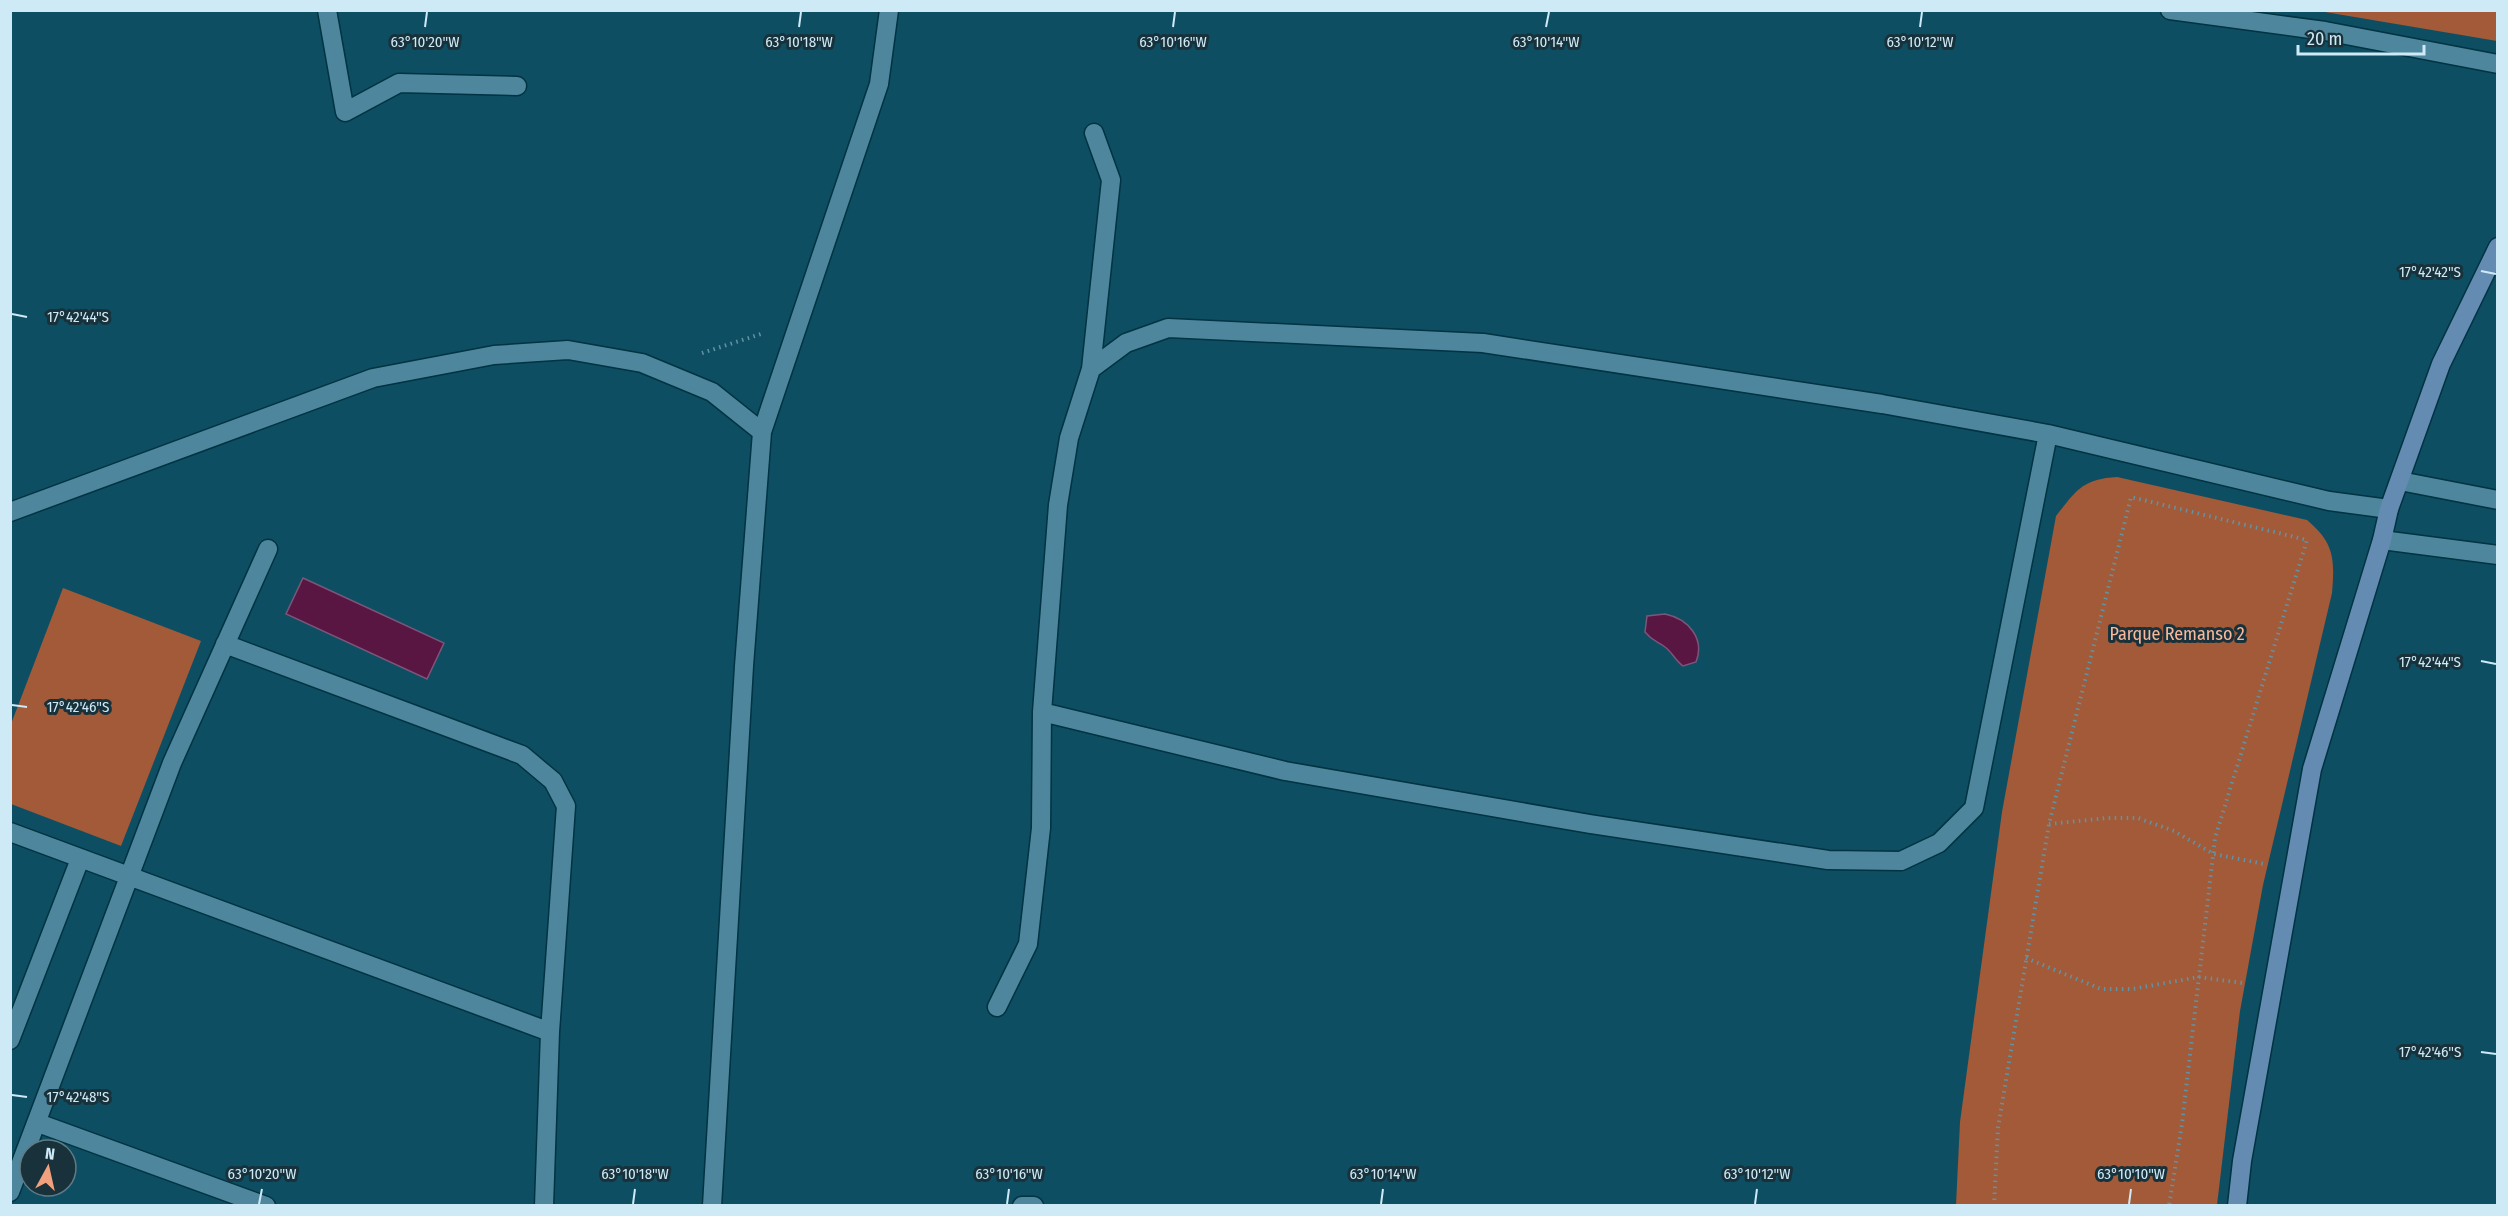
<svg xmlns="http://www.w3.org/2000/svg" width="2508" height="1216" font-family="'Fira Sans Condensed',sans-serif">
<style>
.green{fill:#a25a38}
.water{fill:#5a1642;stroke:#7c5678;stroke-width:1.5}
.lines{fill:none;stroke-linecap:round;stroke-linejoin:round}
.street-casing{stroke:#013342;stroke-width:21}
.secondary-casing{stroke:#013342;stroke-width:21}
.path{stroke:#6293a4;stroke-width:4;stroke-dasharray:1.5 4.5;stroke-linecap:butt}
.street{stroke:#4d869d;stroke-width:18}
.secondary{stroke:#648bb1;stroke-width:18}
.ticks{fill:none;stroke:#cdeaf6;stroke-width:2}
.labels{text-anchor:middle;stroke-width:6;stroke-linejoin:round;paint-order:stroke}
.park-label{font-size:18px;fill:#f9b99c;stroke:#18313a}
.ticks-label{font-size:15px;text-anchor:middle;fill:#cdeaf6;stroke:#18313a;stroke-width:6;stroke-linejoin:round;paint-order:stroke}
</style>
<rect width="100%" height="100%" fill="#0e4e63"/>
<path class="green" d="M2319 11H2497V41Z
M2117 477 2307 520C2334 543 2335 558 2332 593L2263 885 2240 1011 2217 1205H1956L1960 1122 2002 812 2056 516C2076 491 2082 479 2117 477Z
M63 588 201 641 121 846 11 804V724Z"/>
<path class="water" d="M303 578 444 643 427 679 286 614Z
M1665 614C1689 619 1705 639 1696 662L1683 666C1675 660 1672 652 1665 647 1657 641 1653 642 1645 632L1647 616Z"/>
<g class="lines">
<g class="street-casing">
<path id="street" d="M327 10 345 112 399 83 517 86
M2170 10 2325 31 2498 64
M1091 369 1126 343 1168 328 1483 343 1882 404 2048 434 2329 501 2389 509
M2400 481 2498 500
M10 512 373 378 494 355 568 350 642 363 712 392 762 432
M2382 540 2498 555
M225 644 522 755 553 781 566 806 550 1032 544 1206
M1042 712 1285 771 1590 824 1828 860 1901 861 1939 843 1974 808 2048 434
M10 832 550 1032
M997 1007 1028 944 1041 828 1042 712 1058 505 1069 438 1091 369 1111 180 1094 133
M10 1040 80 859
M38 1123 266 1206
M10 1192 172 763 268 549
M712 1206 744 666 762 432 879 84 889 10
M1022 1206H1034"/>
</g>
<g class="secondary-casing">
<path id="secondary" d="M2237 1206 2242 1161 2312 769 2382 540 2389 509 2441 364 2498 247"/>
</g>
<path class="path" d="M702 353 761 334
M2049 824 2107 818H2138L2174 831 2214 854 2264 864
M2026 958 2101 989H2132L2199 977 2243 983
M1994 1206 1998 1128 2049 824 2131 497 2307 540 2215 838 2182 1124 2169 1206"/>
<use href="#street" class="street"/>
<use href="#secondary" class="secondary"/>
</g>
<path class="ticks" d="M425 27 427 12M799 27 801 12M1173 27 1175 12M1546 27 1549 12M1920 27 1922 12M2481 271 2496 274M12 314 27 317M2481 661 2496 664M12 705 27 707M2481 1052 2496 1054M12 1095 27 1097M259 1204 262 1189M633 1204 635 1189M1007 1204 1009 1189M1381 1204 1383 1189M1755 1204 1757 1189M2129 1204 2131 1189"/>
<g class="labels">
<g class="park-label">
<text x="2177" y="640">Parque Remanso 2</text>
</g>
</g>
<g class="ticks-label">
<text x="425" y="47">63°10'20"W</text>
<text x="799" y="47">63°10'18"W</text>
<text x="1173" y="47">63°10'16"W</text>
<text x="1546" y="47">63°10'14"W</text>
<text x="1920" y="47">63°10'12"W</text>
<text x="2430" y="277">17°42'42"S</text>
<text x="78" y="322">17°42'44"S</text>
<text x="2430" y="667">17°42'44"S</text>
<text x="78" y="712">17°42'46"S</text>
<text x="2430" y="1057">17°42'46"S</text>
<text x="78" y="1102">17°42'48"S</text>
<text x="262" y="1179">63°10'20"W</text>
<text x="635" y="1179">63°10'18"W</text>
<text x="1009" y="1179">63°10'16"W</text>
<text x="1383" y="1179">63°10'14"W</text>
<text x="1757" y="1179">63°10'12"W</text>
<text x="2131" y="1179">63°10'10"W</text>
</g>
<rect width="2508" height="1216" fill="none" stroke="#cdeaf6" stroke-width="24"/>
<g transform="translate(48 1168) rotate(8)"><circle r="28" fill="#18313a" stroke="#607b85" stroke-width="1.5"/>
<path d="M0-4.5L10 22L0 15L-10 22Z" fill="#f1a17d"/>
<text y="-9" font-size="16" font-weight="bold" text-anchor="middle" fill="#cdeaf6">N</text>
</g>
<path d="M2298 45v9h126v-9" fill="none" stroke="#cdeaf6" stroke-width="3"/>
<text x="2307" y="45" font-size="18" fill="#cdeaf6" stroke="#18313a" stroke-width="4.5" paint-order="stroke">20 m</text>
</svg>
